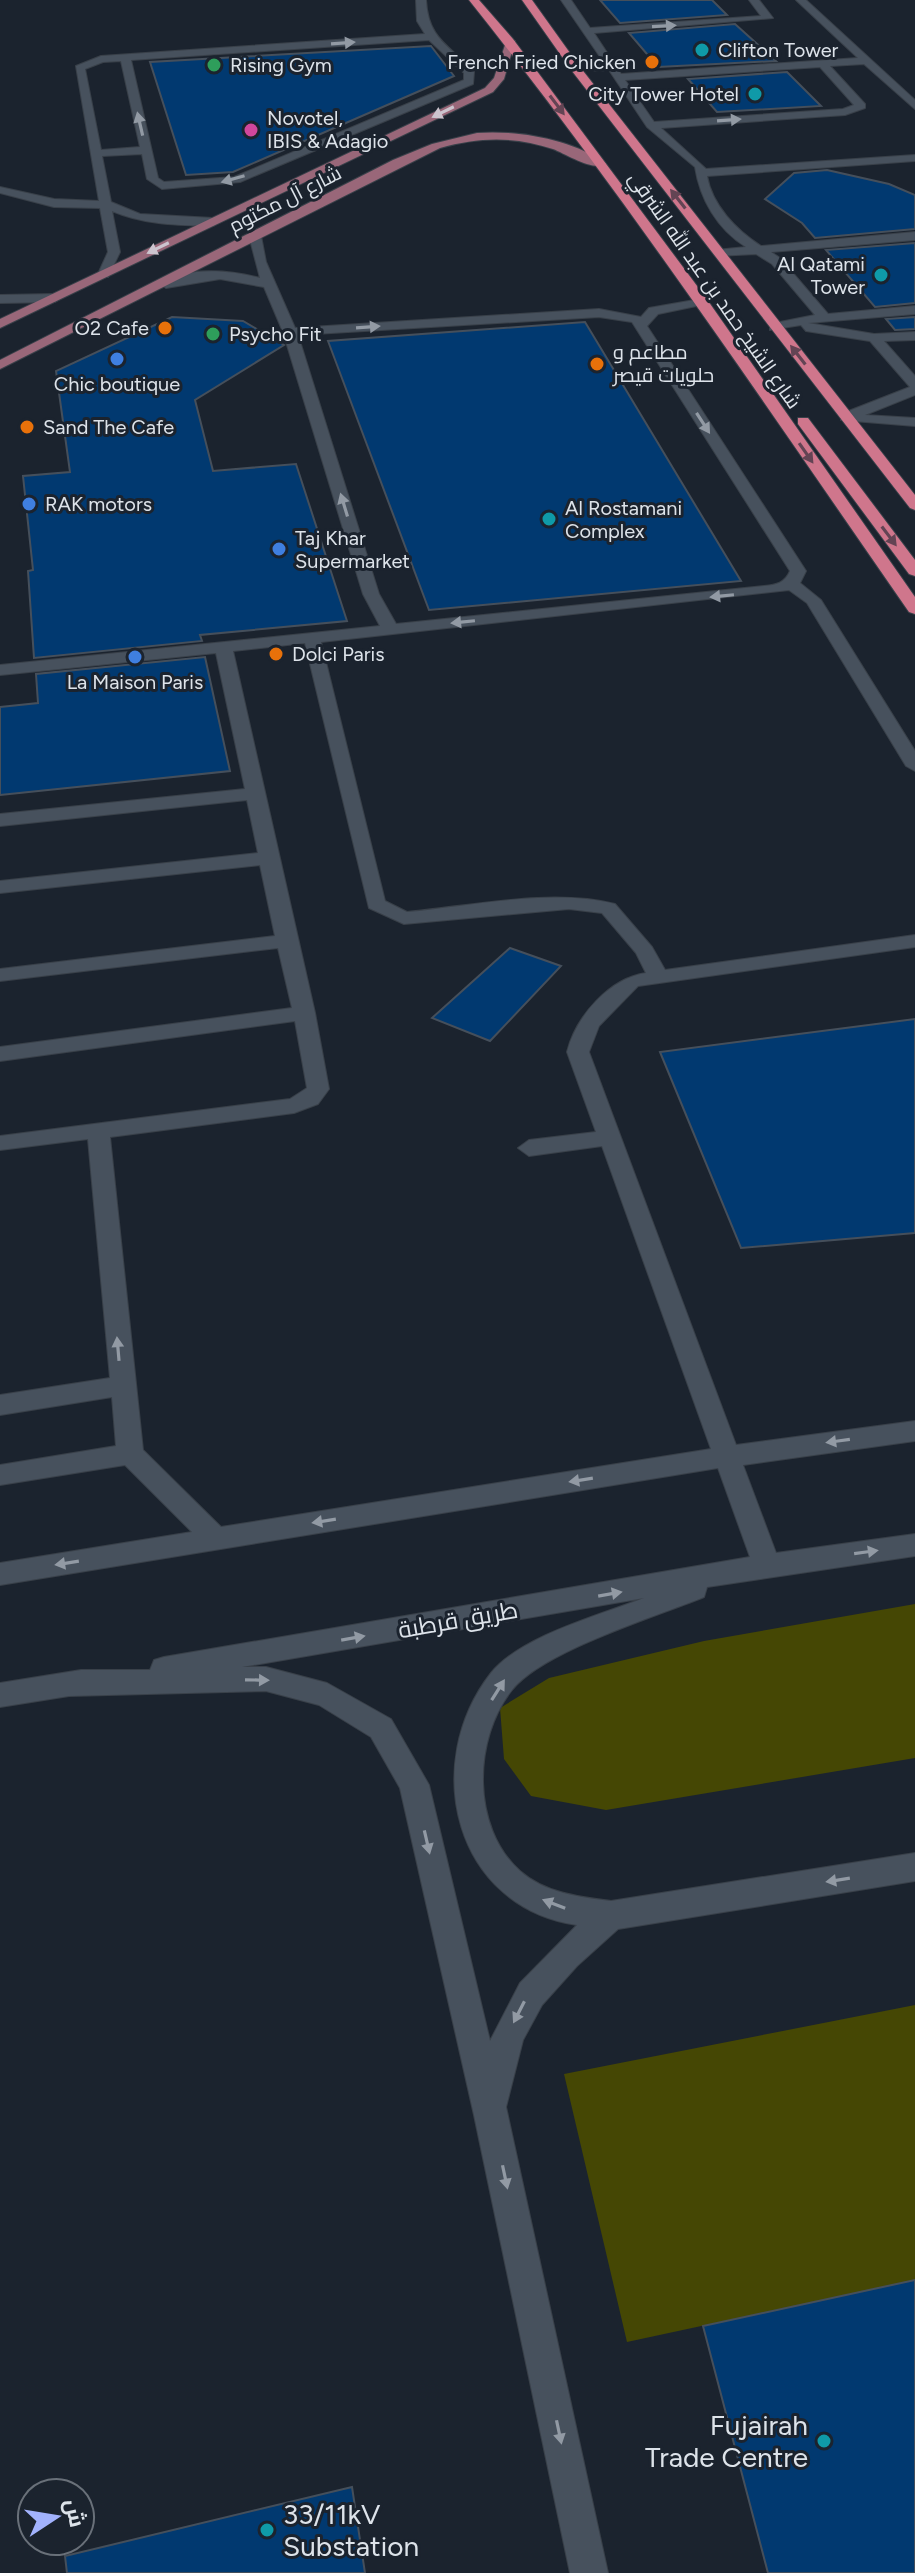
<svg xmlns="http://www.w3.org/2000/svg" width="915" height="2573" font-family="Figtree,Cairo,sans-serif">
<style>
.green{fill:#454704}
.building{fill:#013970;stroke:#454f5b;stroke-width:2}
.lines{fill:none;stroke-linecap:round;stroke-linejoin:round}
.minor-casing{stroke:#394049;stroke-width:2}
.major-casing{stroke:#394049;stroke-width:2}
.highway-casing{stroke:#394049;stroke-width:2}
.minor{fill:#47515d;fill-rule:evenodd}
.major{fill:#996779;fill-rule:evenodd}
.highway{fill:#cf768c;fill-rule:evenodd}
.oneway{fill:#929aa4}
.oneway2{fill:#634454}
.oneway3{fill:#ccc4ce}
.culture-dot{fill:#0f9aa8;stroke:#1b232e;stroke-width:3}
.food-dot{fill:#e8710a;stroke:#1b232e;stroke-width:3}
.leisure-dot{fill:#2e9e5b;stroke:#1b232e;stroke-width:3}
.hotel-dot{fill:#d1479c;stroke:#1b232e;stroke-width:3}
.shop-dot{fill:#3f7fe0;stroke:#1b232e;stroke-width:3}
.labels{text-anchor:middle;stroke-width:6;stroke-linejoin:round;paint-order:stroke}
.far-poi-label{font-size:20px;fill:#dde3ea;stroke:#1b232e;text-anchor:start}
.far-street-label{font-size:20px;fill:#dde3ea;stroke:#1b232e}
.street-label{font-size:24px;fill:#dde3ea;stroke:#1b232e}
.near-poi-label{font-size:28px;fill:#dde3ea;stroke:#1b232e;text-anchor:end}
</style>
<rect width="100%" height="100%" fill="#1b232e"/>
<path class="green" d="M915 1604V1758L606 1810 531 1796 504 1759 500 1708 549 1678 704 1641Z
M915 2005V2280L627 2342 564 2074Z"/>
<path class="building" d="M600 0H712L727 15 620 23Z
M735 24 776 61 658 67 629 33Z
M431 46 454 76 233 172 186 175 150 62Z
M787 72 821 106 717 112 688 79Z
M827 170 889 184 915 195V229L815 238 802 223 765 199 794 173Z
M915 243V303L875 307 826 250Z
M172 317 243 321 284 345 195 400 213 471 296 464 347 621 200 635 202 641 34 658 28 571 33 570 23 476 70 472 56 371Z
M915 317V329L895 330 886 319Z
M585 322 741 581 429 610 328 341Z
M205 657 230 771 0 795V707L38 703 36 674Z
M510 948 561 966 490 1041 432 1018Z
M915 1019V1233L741 1248 660 1052Z
M915 2280V2573H768L703 2326Z
M352 2487 365 2573H67L65 2556Z"/>
<g class="lines">
<g class="minor-casing">
<path id="minor" d="M416 0H426C428 40 450 45 474 72L473 84 240 182 162 189 147 179 142 154 102 156 111 202 140 214 213 218 219 222 213 226C178 225 145 225 112 211L120 252 108 277 98 274 108 252 100 208 54 207 0 193V187L54 199 99 201 76 66 101 56 425 34 417 21ZM429 40 464 73V80L234 177 164 182 158 178 131 60ZM121 61 140 147 101 150 85 69 103 62Z
M561 0H571L590 28 761 16 749 0H759L773 18 594 33 621 74 858 58 796 0H806L915 100V109L864 64 830 66 865 104V108L845 115 661 128 706 169 915 155V161L707 176C712 205 736 230 761 246L915 232V240L771 252 780 258 828 314 915 306V314L808 323 874 334 915 332V340L884 341 915 376V395L865 415 915 418V426L841 420V414L910 387 870 341 806 331 801 325 770 330V324L815 315 772 264 756 254 716 256V250L746 247C717 229 700 199 695 167L647 127 609 70 572 71 576 66 605 64ZM820 67 854 105 843 109 654 122 625 80Z
M255 232 261 236 266 262 295 328 599 309 641 317 649 308 706 298V304L658 314 647 326 806 571 800 583 821 600 915 751V771L906 766 807 603 789 590 321 642 385 901 407 912C471 906 552 888 615 904L652 947 665 970 915 935V947L638 986 599 1026 589 1052 736 1445 915 1421V1441L743 1465 776 1553 915 1534V1556L707 1587 704 1597C655 1617 543 1651 512 1690 473 1739 471 1827 520 1871 545 1893 579 1897 611 1901L915 1853V1881L618 1929 577 1966 542 2005 523 2040 506 2107 608 2573H570L474 2115 400 1788 371 1737 319 1705 266 1691 69 1696 0 1707V1683L81 1670H150L154 1660 164 1657 750 1557 718 1468 0 1585V1563L192 1532 125 1465 0 1485V1465L116 1446 112 1397 0 1415V1395L110 1378 88 1139 0 1150V1136L290 1099 307 1088 295 1021 0 1061V1047L292 1008 278 948 0 981V969L275 936 260 865 0 893V881L258 853 247 800 0 826V814L245 789 216 653 0 675V665L380 626 363 594 283 332 264 287 220 279 166 288 160 284C185 266 231 270 260 278L249 236ZM599 317 632 322 790 571C785 583 776 585 764 586L396 624 379 594 298 335ZM305 643 369 908 404 924 569 909 602 913 636 953 646 973C610 978 576 1016 567 1052L596 1132 529 1140 518 1148 529 1156 602 1146 711 1449 221 1527 143 1450 110 1137 294 1113 318 1104 329 1089 315 1013 233 651ZM644 1598C600 1615 521 1636 491 1673 420 1764 454 1907 577 1925L520 1983 490 2041 429 1785 391 1719 327 1683 266 1667H242Z
M0 295 55 294 61 298 55 302 0 303Z"/>
</g>
<g class="major-casing">
<path id="major" d="M507 39 515 41 504 79 493 92 0 328V319L485 88 494 78Z
M477 133C517 130 573 139 606 164 594 172 566 154 553 149 514 136 479 137 440 148L0 369V360L393 160 432 144Z"/>
</g>
<g class="highway-casing">
<path id="highway" d="M469 0H479L513 39 706 298 915 597V614L909 612C766 406 626 197 469 0Z
M522 0H532L580 67 915 495V510L910 508 572 71Z
M798 418H808L915 560V576L909 574 798 424Z"/>
</g>
<use href="#minor" class="minor"/>
<use href="#major" class="major"/>
<use href="#highway" class="highway"/>
</g>
<defs><path id="oneway-solid" d="M-6-.8H1V-3.2L6.5 0L1 3.2V.8H-6Z" transform="scale(2)"/></defs>
<g class="oneway">
<use href="#oneway-solid" transform="translate(664 26) rotate(-3)"/>
<use href="#oneway-solid" transform="translate(343 43) rotate(-4)"/>
<use href="#oneway-solid" transform="translate(729 120) rotate(-4)"/>
<use href="#oneway-solid" transform="translate(140 124) rotate(-103)"/>
<use href="#oneway-solid" transform="translate(233 179) rotate(164)"/>
<use href="#oneway-solid" transform="translate(368 327) rotate(-4)"/>
<use href="#oneway-solid" transform="translate(703 423) rotate(57)"/>
<use href="#oneway-solid" transform="translate(344 505) rotate(-107)"/>
<use href="#oneway-solid" transform="translate(722 596) rotate(174)"/>
<use href="#oneway-solid" transform="translate(463 622) rotate(174)"/>
<use href="#oneway-solid" transform="translate(118 1349) rotate(-95)"/>
<use href="#oneway-solid" transform="translate(838 1441) rotate(172)"/>
<use href="#oneway-solid" transform="translate(581 1480) rotate(171)"/>
<use href="#oneway-solid" transform="translate(324 1521) rotate(171)"/>
<use href="#oneway-solid" transform="translate(866 1552) rotate(-8)"/>
<use href="#oneway-solid" transform="translate(67 1563) rotate(171)"/>
<use href="#oneway-solid" transform="translate(610 1594) rotate(-10)"/>
<use href="#oneway-solid" transform="translate(353 1638) rotate(-10)"/>
<use href="#oneway-solid" transform="translate(257 1680) rotate(1)"/>
<use href="#oneway-solid" transform="translate(498 1690) rotate(-58)"/>
<use href="#oneway-solid" transform="translate(427 1842) rotate(77)"/>
<use href="#oneway-solid" transform="translate(838 1880) rotate(171)"/>
<use href="#oneway-solid" transform="translate(554 1904) rotate(-159)"/>
<use href="#oneway-solid" transform="translate(519 2012) rotate(117)"/>
<use href="#oneway-solid" transform="translate(505 2177) rotate(78)"/>
<use href="#oneway-solid" transform="translate(559 2432) rotate(78)"/>
</g>
<g class="oneway2">
<use href="#oneway-solid" transform="translate(557 105) rotate(53)"/>
<use href="#oneway-solid" transform="translate(678 199) rotate(-128)"/>
<use href="#oneway-solid" transform="translate(798 355) rotate(-128)"/>
<use href="#oneway-solid" transform="translate(806 453) rotate(55)"/>
<use href="#oneway-solid" transform="translate(889 536) rotate(53)"/>
</g>
<g class="oneway3">
<use href="#oneway-solid" transform="translate(443 112) rotate(154)"/>
<use href="#oneway-solid" transform="translate(158 248) rotate(154)"/>
</g>
<g class="culture-dot">
<circle cx="702" cy="50" r="8"/>
<circle cx="755" cy="94" r="8"/>
<circle cx="881" cy="275" r="8"/>
<circle cx="549" cy="519" r="8"/>
<circle cx="824" cy="2441" r="8"/>
<circle cx="267" cy="2530" r="8"/>
</g>
<g class="food-dot">
<circle cx="652" cy="62" r="8"/>
<circle cx="165" cy="328" r="8"/>
<circle cx="597" cy="364" r="8"/>
<circle cx="27" cy="427" r="8"/>
<circle cx="276" cy="654" r="8"/>
</g>
<g class="leisure-dot">
<circle cx="214" cy="65" r="8"/>
<circle cx="213" cy="334" r="8"/>
</g>
<circle class="hotel-dot" cx="251" cy="130" r="8"/>
<g class="shop-dot">
<circle cx="117" cy="359" r="8"/>
<circle cx="29" cy="504" r="8"/>
<circle cx="279" cy="549" r="8"/>
<circle cx="135" cy="657" r="8"/>
</g>
<g class="labels">
<g class="far-poi-label">
<text x="718" y="57">Clifton Tower</text>
<text x="636" y="69" text-anchor="end">French Fried Chicken</text>
<text x="230" y="72">Rising Gym</text>
<text x="739" y="101" text-anchor="end">City Tower Hotel</text>
<text x="267" y="125">Novotel,<tspan x="267" dy="23">IBIS &amp; Adagio</tspan></text>
<text x="865" y="271" text-anchor="end">Al Qatami<tspan x="865" dy="23">Tower</tspan></text>
<text x="149" y="335" text-anchor="end">O2 Cafe</text>
<text x="229" y="341">Psycho Fit</text>
<text x="613" y="359">مطاعم و<tspan x="613" dy="23">حلويات قيصر</tspan></text>
<text x="117" y="391" text-anchor="middle">Chic boutique</text>
<text x="43" y="434">Sand The Cafe</text>
<text x="45" y="511">RAK motors</text>
<text x="565" y="515">Al Rostamani<tspan x="565" dy="23">Complex</tspan></text>
<text x="295" y="545">Taj Khar<tspan x="295" dy="23">Supermarket</tspan></text>
<text x="292" y="661">Dolci Paris</text>
<text x="135" y="689" text-anchor="middle">La Maison Paris</text>
</g>
<g class="far-street-label">
<text transform="translate(285 199) rotate(-27)" y="7">شارع آل مكتوم</text>
<text transform="translate(715 290) rotate(55)" y="7">شارع الشيخ حمد بن عبد الله الشرقي</text>
</g>
<g class="street-label">
<text transform="translate(458 1620) rotate(-10)" y="8">طريق قرطبة</text>
</g>
<g class="near-poi-label">
<text x="808" y="2435">Fujairah<tspan x="808" dy="32">Trade Centre</tspan></text>
<text x="283" y="2524" text-anchor="start">33/11kV<tspan x="283" dy="32">Substation</tspan></text>
</g>
</g>
<g transform="translate(56 2517) rotate(78)"><circle r="38" fill="#1b232e" stroke="#697079" stroke-width="2"/>
<path d="M0-6L14 30L0 20L-14 30Z" fill="#a2b2fd"/>
<text y="-12" font-size="22" font-weight="bold" text-anchor="middle" fill="#dde3ea">ش</text>
</g>
</svg>
